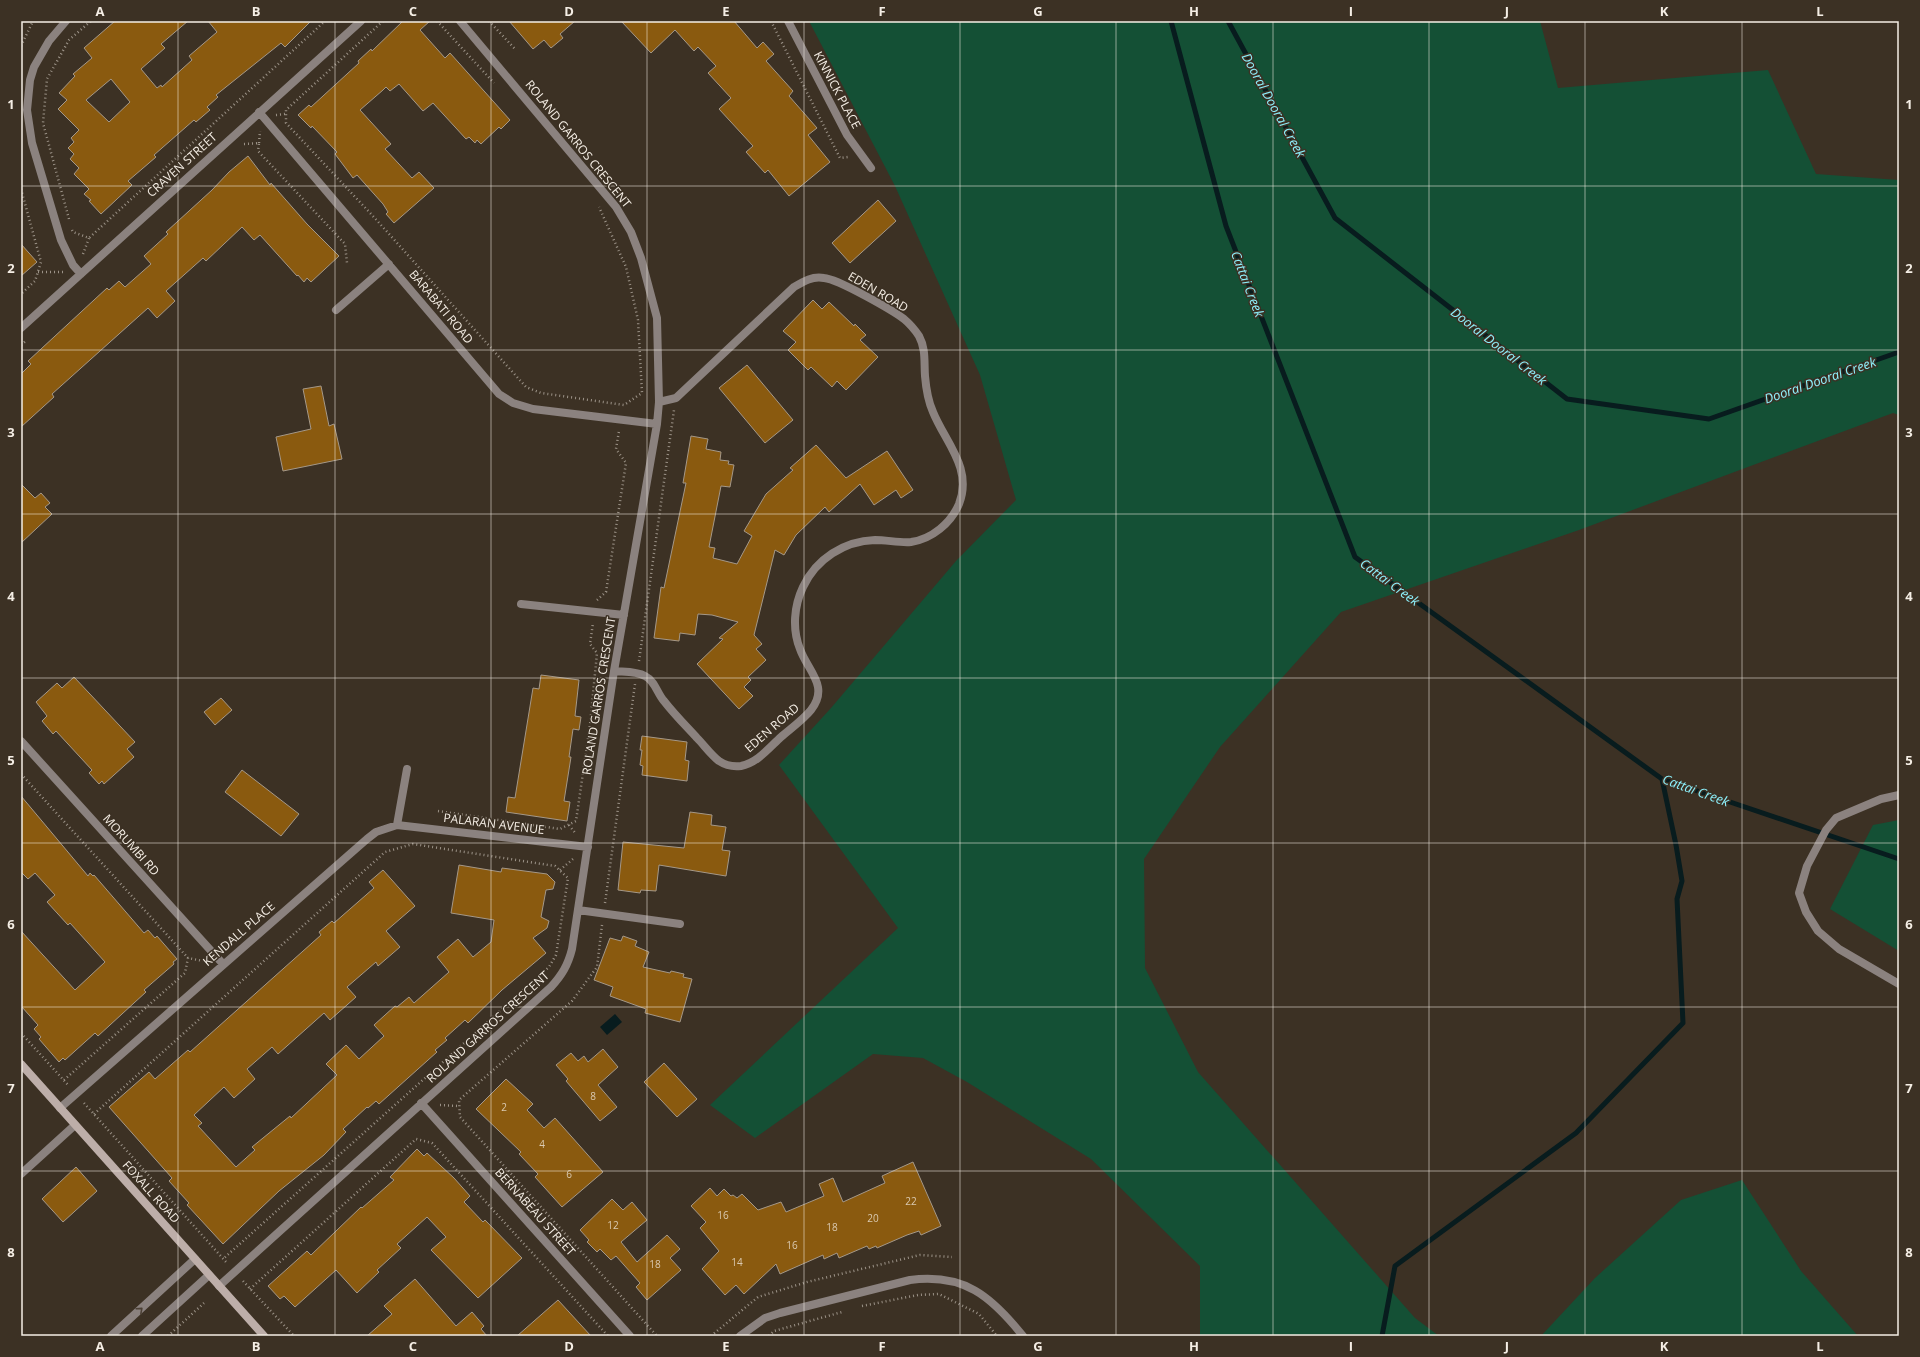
<svg xmlns="http://www.w3.org/2000/svg" width="1920" height="1357" font-family="'Open Sans',sans-serif">
<style>
.green{fill:#145035}
.water{fill:#081c1e}
.lines{fill:none;stroke-linecap:round;stroke-linejoin:round}
.stream{stroke:#081c1e;stroke-width:5}
.building{fill:#8a5a0f;stroke:#a59888;fill-rule:evenodd}
.path{stroke:#9c9388;stroke-width:2.5;stroke-dasharray:1 3;stroke-linecap:butt}
.lane{stroke:#8b827f;stroke-width:8}
.street{stroke:#8b827f;stroke-width:8}
.secondary{stroke:#bdaea9;stroke-width:8}
.oneway{stroke:#4c4136}
.grid{fill:none;stroke:#f5eee5;stroke-width:1;stroke-opacity:0.55}
.labels{text-anchor:middle;stroke-width:3;stroke-linejoin:round;paint-order:stroke}
.number-label{font-size:10px;fill:#dac9b0}
.street-label{font-size:12px;fill:#f5eee5;stroke:#3c3124}
.water-label{font-size:13px;font-style:italic;fill:#8df1fc;stroke:#3c3124}
.neatline{fill:none;stroke:#f5eee5;stroke-width:1.5}
.grid-label{font-size:13px;text-anchor:middle;font-weight:bold;fill:#f5eee5}
</style>
<rect width="100%" height="100%" fill="#3c3124"/>
<path class="green" d="M809 21H1540L1558 88 1768 70 1816 174 1899 180V415L1893 413 1579 530 1341 612 1220 747 1144 859 1145 968 1198 1072 1415 1318 1439 1336H1200V1266L1091 1159 967 1082 923 1058 873 1054 755 1138 710 1105 898 928 779 765 831 708 956 561 1016 500 980 375 895 186Z
M1899 820V951L1830 909 1873 825Z
M1742 1180 1801 1271 1858 1336H1541L1595 1278 1681 1200Z"/>
<path class="water" d="M615 1014 622 1022 607 1035 600 1027Z"/>
<g class="lines">
<path class="stream" d="M1171 21 1226 226 1355 557 1662 779 1899 859
M1228 21 1335 218 1567 399 1709 419 1899 352
M1382 1336 1395 1266 1576 1133 1683 1023 1677 899 1682 881 1676 845 1662 779"/>
</g>
<path class="building" d="M115 21H188L161 44 165 48 141 69 157 88 161 85 162 87 192 60 189 56 217 32 208 21H311L285 47 281 43 216 95 218 97 207 107 210 110 196 122 194 120 154 155 156 157 128 181 132 185 101 214 89 201 91 200 84 194 89 189 74 174 79 168 70 159 74 154 68 148 74 142 71 138 79 130 58 109 67 100 59 93 75 76 73 74 92 58 84 48ZM111 79 130 102 109 122 86 100Z
M403 21H430L420 30 445 58 450 53 510 120 501 129 499 127 481 144 477 140 475 143 469 137 466 139 433 103 423 111 399 84 390 91 386 87 383 90 360 110 391 144 385 149 412 178 419 172 434 188 394 223 386 214 388 212 383 204 357 175 353 178 335 154 337 152 312 126 311 128 298 115 309 105 311 107 359 63 358 61 371 49 372 51Z
M509 21H575L560 34 563 38 551 48 544 40 533 49Z
M621 21H734L757 48 763 42 774 54 766 61 793 91 789 96 817 128 808 135 830 162 789 196 768 170 765 173 746 152 753 146 719 109 731 98 708 73 716 66 698 47 694 51 675 30 651 53Z
M248 156 270 185 271 183 307 224 339 256 311 282 307 278 304 282 298 275 297 276 260 235 254 240 242 227 206 261 203 258 166 291 175 301 157 318 148 308 52 394 54 397 21 427V374L31 364 28 361 107 288 109 290 119 281 125 287 151 264 144 256 168 234 166 232 212 190 229 172Z
M878 200 896 221 850 263 832 243Z
M21 244 37 262 21 276Z
M813 300 822 309 829 302 854 326 855 324 866 335 860 340 878 357 846 390 837 381 832 387 811 367 808 370 788 350 796 342 783 331Z
M747 365 793 420 765 443 719 388Z
M321 386 329 426 334 424 342 459 283 471 276 437 311 429 303 389Z
M691 436 708 439 706 449 721 452 720 460 729 461 728 464 734 465 730 487 721 486 709 547 715 548 713 558 737 564 752 536 744 531 766 494 793 470 790 468 816 445 846 478 887 451 913 490 901 498 896 490 874 505 860 484 829 512 825 507 796 535 784 555 775 550 754 635 762 644 756 649 766 660 748 677 751 680 744 687 753 696 739 709 697 664 723 639 719 638 738 622 712 615 698 614 695 635 680 633 679 641 654 638 661 587 664 588 686 483H683Z
M21 484 35 498 41 493 50 503 45 507 52 514 21 543Z
M541 675 579 680 575 716 581 717 579 730 573 729 569 757H571L564 801 570 802 567 821 506 812 508 797 515 798 533 688 539 689Z
M74 677 135 742 127 749 134 757 104 784 102 781 99 784 89 773 92 770 56 731 53 734 42 721 47 716 36 702 57 683 62 688Z
M221 698 232 710 215 725 204 712Z
M642 736 687 742 685 760 689 761 687 781 642 775 643 766 640 765 642 750H640Z
M242 770 299 814 281 836 225 792Z
M21 796 88 876 90 873 93 876 94 875 144 933 148 930 155 938 157 936 177 959 173 962 174 964 144 990 146 992 98 1036 95 1033 65 1060 63 1058 59 1062 39 1039 41 1037 34 1029 38 1025 21 1006V931L75 990 105 962 70 923 68 925 47 902 55 895 35 873 28 879 21 872Z
M690 812 712 815 711 825 726 827 722 850 730 851 726 876 659 865 656 891 641 890 640 893 618 890 623 842 684 848Z
M459 865 501 872 502 868 547 874 555 882 553 889 546 890 541 917 549 921 547 928 533 938 546 953 502 990 468 1023 465 1020 445 1038 447 1040 435 1050 437 1052 379 1104 376 1101 368 1108 367 1107 343 1129 346 1132 324 1155 279 1191 223 1244 187 1205 189 1203 169 1181 172 1178 109 1107 149 1072 155 1079 188 1050 190 1052 321 935 319 932 332 921 334 923 374 888 369 882 383 870 415 906 386 931 400 947 378 966 376 962 347 987 356 997 330 1020 324 1013 278 1054 272 1047 247 1069 255 1079 234 1098 224 1087 194 1115 202 1123 198 1126 236 1167 255 1150 252 1147 290 1116 291 1118 337 1075 326 1064 346 1045 359 1059 384 1036 374 1025 395 1006 397 1007 409 997 414 1003 449 972 437 957 458 939 473 957 491 942 494 920 451 913Z
M623 936 637 941 635 946 649 952 643 967 670 973 671 971 684 974 683 977 692 979 680 1022 645 1013 646 1009 610 996 613 987 594 980 610 938 621 941Z
M603 1049 618 1067 598 1085 617 1107 600 1121 566 1081 568 1079 556 1065 571 1053 578 1061 584 1056 588 1062Z
M664 1063 697 1099 677 1117 644 1082Z
M506 1079 533 1104 527 1110 544 1128 555 1118 603 1172 562 1207 535 1177 538 1174 519 1154 521 1152 476 1109Z
M417 1149 424 1156 427 1153 454 1178 470 1196 464 1202 483 1222 485 1220 522 1258 478 1298 431 1250 446 1237 427 1217 397 1244 401 1248 377 1270 379 1272 357 1293 336 1270 295 1307 284 1296 280 1299 268 1286 307 1251 311 1255 361 1207 362 1208 394 1180 390 1177Z
M913 1162 941 1226 921 1235 919 1231 907 1235 877 1248 876 1246 869 1249 867 1246 839 1258 837 1253 824 1259 823 1255 780 1274 776 1264 744 1294 736 1285 725 1295 702 1269 719 1251 700 1228 706 1222 691 1206 710 1188 717 1196 724 1189 731 1196 733 1195 737 1198 742 1194 758 1210 781 1202 786 1212 824 1196 819 1184 833 1178 843 1202 885 1183 882 1176Z
M76 1167 97 1191 63 1222 42 1199Z
M612 1199 623 1210 632 1202 647 1220 621 1242 637 1262 667 1235 680 1249 670 1258 681 1270 647 1300 636 1287 640 1283 616 1256 611 1260 600 1249 597 1252 587 1242 589 1240 580 1230Z
M415 1279 456 1326 472 1312 484 1326 481 1329 487 1336H367L392 1314 384 1306Z
M558 1300 591 1336H517Z"/>
<g class="lines">
<path class="path" d="M383 21 286 110V123L372 215 526 387 541 393 624 405 642 393 638 320 626 267 599 207
M437 21 494 83
M489 21 515 49
M771 21 840 158 848 157
M21 46 33 21
M276 115 285 114
M259 143 260 131
M244 144 259 143 258 151 345 244 347 263
M21 189 41 262 35 281 21 294
M69 219 43 123 47 79 69 40 91 21
M72 230 73 232 89 238 325 21
M83 254 89 238
M38 272H63
M21 345 27 340
M597 600 606 592 626 463 616 449 619 431
M639 661 674 410
M21 774 188 958
M438 811 560 829 576 821 590 725 597 653 590 644 593 623
M569 825 576 834
M560 870 573 859
M605 903 635 684
M602 925 597 967 572 1001 459 1100 460 1117 657 1336
M21 1033 69 1086
M64 1080 185 973 188 958 203 961
M84 1103 227 1263
M440 1105 459 1106
M94 1114 385 852 413 844 555 866 568 878 556 955 549 967 223 1259
M243 1281 294 1336
M250 1289 416 1139 432 1143 608 1336
M862 1306 918 1295 939 1294 979 1314 997 1336
M168 1336 204 1303
M711 1336 758 1297 807 1282 920 1255 952 1257
M769 1336 774 1331 842 1312"/>
<path class="lane" d="M1899 795 1881 799 1836 818 1826 830 1807 866 1799 893 1806 912 1818 931 1839 949 1899 984"/>
<path class="street" d="M66 21 49 41 34 67 30 80 27 110 32 143 61 240 73 265 81 274
M788 21 847 135 871 168
M259 112 499 394 513 403 533 409 657 424
M336 310 389 264
M21 328 361 21
M521 604 624 615
M614 671C624 672 636 671 645 676 655 681 657 693 664 701 674 714 686 726 697 738 704 745 711 755 719 761 725 765 733 767 741 766 757 763 769 748 781 737 790 729 803 720 811 710 830 686 807 670 800 649 792 629 794 606 803 587 816 559 844 541 875 540 887 540 900 543 911 542 932 539 951 523 959 504 973 468 945 442 933 412 928 401 926 388 925 376 924 362 926 349 919 336 915 330 910 324 904 319 892 310 838 279 824 278 812 276 804 281 794 287L676 398 659 402
M21 741 223 964
M397 825 588 847
M578 910 680 924
M421 1103 630 1336
M60 1108 367 839 376 832 397 825 407 769
M21 1174 75 1125
M219 1286 551 987C562 975 568 965 572 949L614 671 657 424 659 402 657 318 641 258 631 232 616 207 460 21
M111 1336 195 1259
M142 1336 209 1275
M740 1336 765 1318 780 1313 910 1280C964 1273 991 1296 1023 1336"/>
<path class="secondary" d="M21 1064 264 1336"/>
</g>
<defs><path id="oneway-chevron" d="M-2-3.5L2.5 0L-2 3.5" fill="none" stroke-width="1.6" stroke-linecap="round" stroke-linejoin="round"/></defs>
<use class="oneway" href="#oneway-chevron" transform="translate(140 1310) rotate(-42)"/>
<path class="grid" d="M178 21V1336M335 21V1336M491 21V1336M647 21V1336M804 21V1336M960 21V1336M1116 21V1336M1273 21V1336M1429 21V1336M1585 21V1336M1742 21V1336M21 186H1899M21 350H1899M21 514H1899M21 678H1899M21 843H1899M21 1007H1899M21 1171H1899"/>
<g class="labels">
<g class="number-label">
<text x="593" y="1100">8</text>
<text x="504" y="1111">2</text>
<text x="542" y="1148">4</text>
<text x="569" y="1178">6</text>
<text x="911" y="1205">22</text>
<text x="723" y="1219">16</text>
<text x="873" y="1222">20</text>
<text x="613" y="1229">12</text>
<text x="832" y="1231">18</text>
<text x="792" y="1249">16</text>
<text x="737" y="1266">14</text>
<text x="655" y="1268">18</text>
</g>
<g class="street-label">
<text transform="translate(837 90) rotate(62)" y="4">KINNICK PLACE</text>
<text transform="translate(578 144) rotate(51)" y="4">ROLAND GARROS CRESCENT</text>
<text transform="translate(182 165) rotate(-42)" y="4">CRAVEN STREET</text>
<text transform="translate(878 292) rotate(30)" y="4">EDEN ROAD</text>
<text transform="translate(441 307) rotate(50)" y="4">BARABATI ROAD</text>
<text transform="translate(599 696) rotate(-81)" y="4">ROLAND GARROS CRESCENT</text>
<text transform="translate(772 728) rotate(-41)" y="4">EDEN ROAD</text>
<text transform="translate(494 824) rotate(7)" y="4">PALARAN AVENUE</text>
<text transform="translate(131 845) rotate(48)" y="4">MORUMBI RD</text>
<text transform="translate(239 934) rotate(-41)" y="4">KENDALL PLACE</text>
<text transform="translate(488 1027) rotate(-42)" y="4">ROLAND GARROS CRESCENT</text>
<text transform="translate(151 1192) rotate(48)" y="4">FOXALL ROAD</text>
<text transform="translate(535 1212) rotate(48)" y="4">BERNABEAU STREET</text>
</g>
<g class="water-label">
<text transform="translate(1274 105) rotate(61)" y="5">Dooral Dooral Creek</text>
<text transform="translate(1248 284) rotate(69)" y="5">Cattai Creek</text>
<text transform="translate(1499 346) rotate(38)" y="5">Dooral Dooral Creek</text>
<text transform="translate(1820 380) rotate(-19)" y="5">Dooral Dooral Creek</text>
<text transform="translate(1390 582) rotate(36)" y="5">Cattai Creek</text>
<text transform="translate(1696 790) rotate(20)" y="5">Cattai Creek</text>
</g>
</g>
<rect width="1920" height="1357" fill="none" stroke="#3c3124" stroke-width="44"/>
<rect x="22" y="22" width="1876" height="1313" class="neatline"/>
<g class="grid-label">
<text x="100" y="16">A</text>
<text x="256" y="16">B</text>
<text x="413" y="16">C</text>
<text x="569" y="16">D</text>
<text x="726" y="16">E</text>
<text x="882" y="16">F</text>
<text x="1038" y="16">G</text>
<text x="1194" y="16">H</text>
<text x="1351" y="16">I</text>
<text x="1507" y="16">J</text>
<text x="1664" y="16">K</text>
<text x="1820" y="16">L</text>
<text x="11" y="109">1</text>
<text x="1909" y="109">1</text>
<text x="11" y="273">2</text>
<text x="1909" y="273">2</text>
<text x="11" y="437">3</text>
<text x="1909" y="437">3</text>
<text x="11" y="601">4</text>
<text x="1909" y="601">4</text>
<text x="11" y="765">5</text>
<text x="1909" y="765">5</text>
<text x="11" y="929">6</text>
<text x="1909" y="929">6</text>
<text x="11" y="1093">7</text>
<text x="1909" y="1093">7</text>
<text x="11" y="1257">8</text>
<text x="1909" y="1257">8</text>
<text x="100" y="1351">A</text>
<text x="256" y="1351">B</text>
<text x="413" y="1351">C</text>
<text x="569" y="1351">D</text>
<text x="726" y="1351">E</text>
<text x="882" y="1351">F</text>
<text x="1038" y="1351">G</text>
<text x="1194" y="1351">H</text>
<text x="1351" y="1351">I</text>
<text x="1507" y="1351">J</text>
<text x="1664" y="1351">K</text>
<text x="1820" y="1351">L</text>
</g>
</svg>
